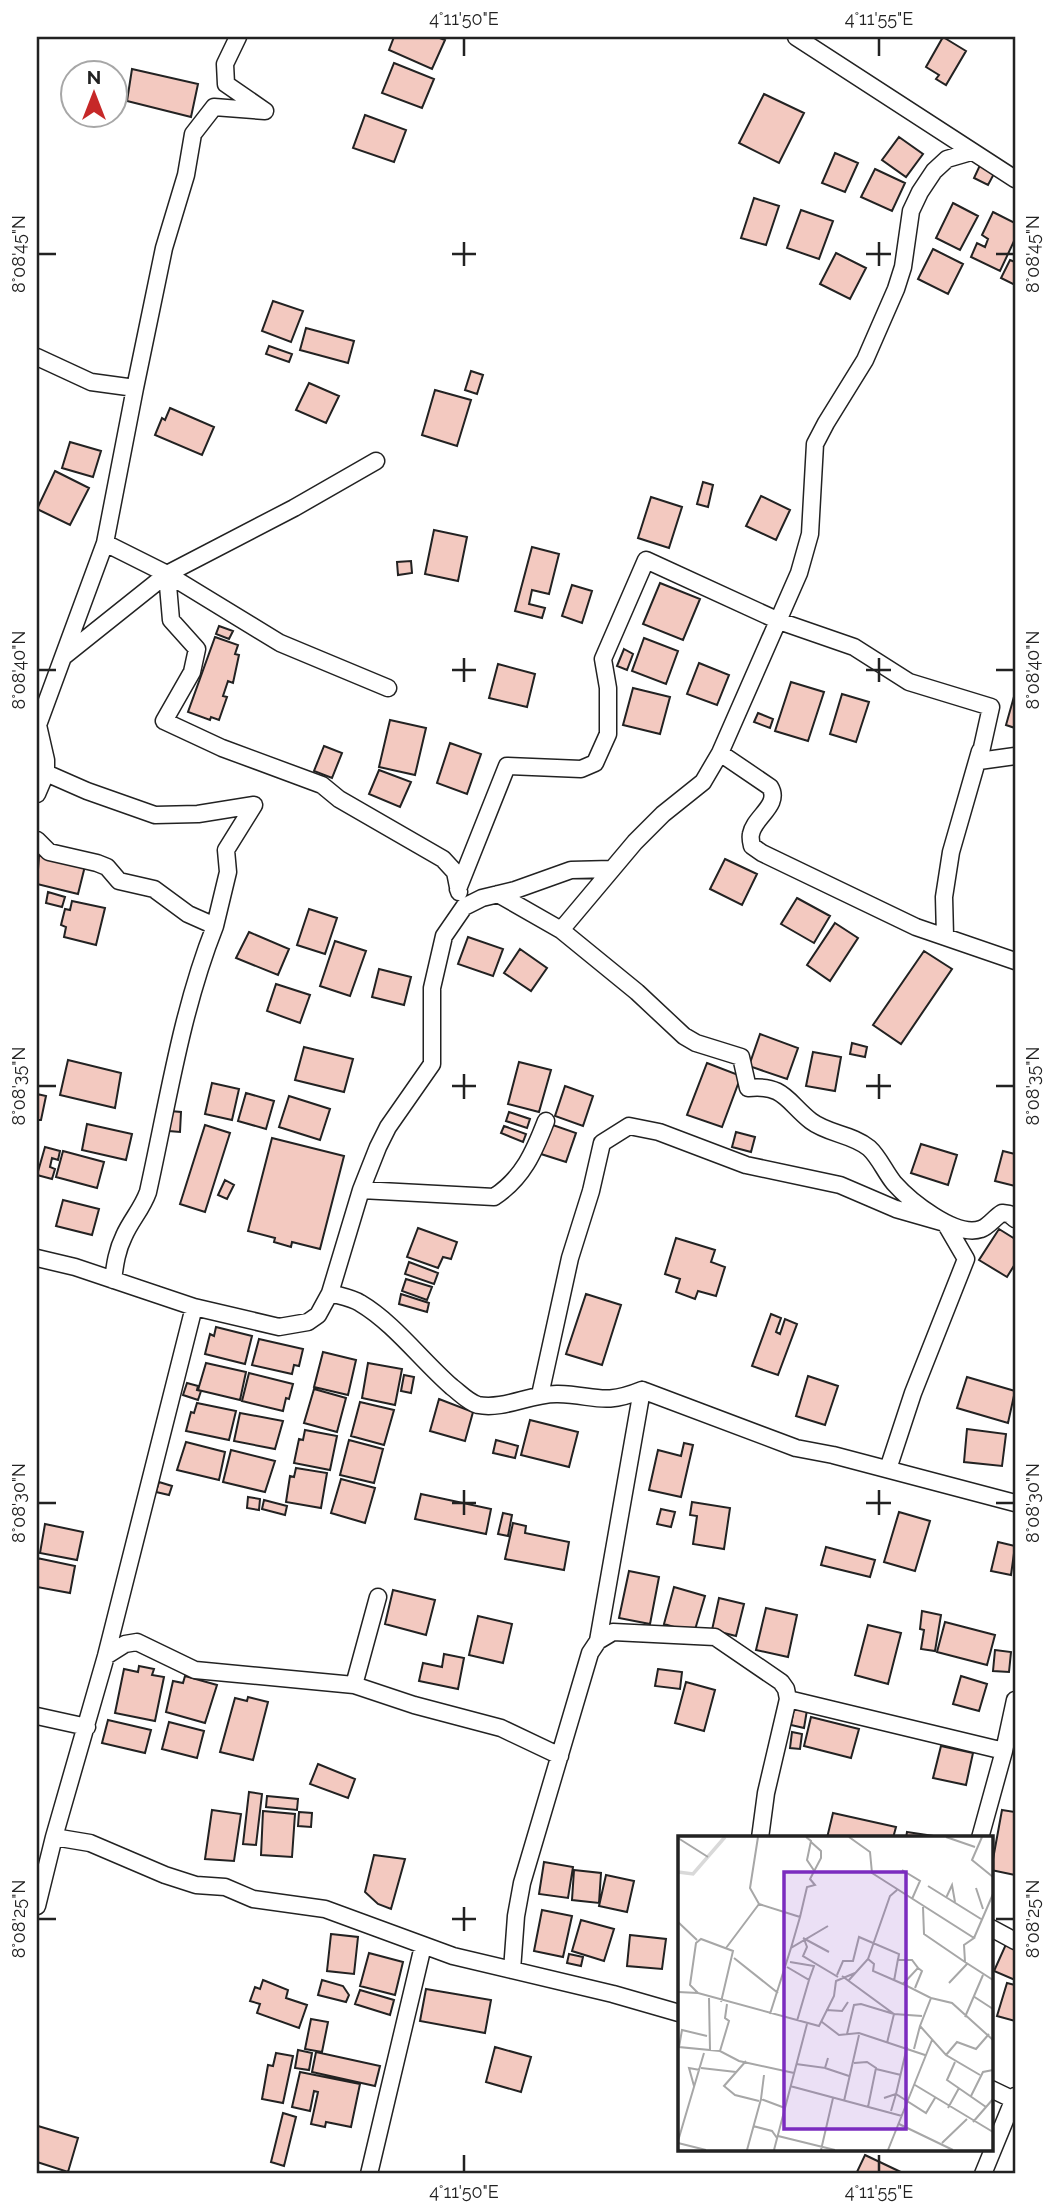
<svg xmlns="http://www.w3.org/2000/svg" width="1052" height="2211" font-family="Raleway,sans-serif">
<style>
.building{fill:#f3c9c0;stroke:#222;stroke-width:2}
.lines{fill:none;stroke-linecap:round;stroke-linejoin:round}
.street-casing{stroke:#222;stroke-width:19}
.street{stroke:#fff;stroke-width:16}
.ticks{fill:none;stroke:#222;stroke-width:2.5}
.inset-river{fill:none;stroke:#d9d9d9;stroke-width:3.5}
.inset-road{fill:none;stroke:#a7a7a7;stroke-width:2}
.view{fill:#7b2cbf;fill-opacity:0.15;stroke:#7b2cbf;stroke-width:3.5}
.inset-edge{fill:none;stroke:#222;stroke-width:3.5}
.neatline{fill:none;stroke:#222;stroke-width:2.5}
.ticks-label{font-size:18px;text-anchor:middle;fill:#222}
</style>
<rect width="100%" height="100%" fill="#fff"/>
<path class="building" d="M394 37H437L445 40 432 69 389 50Z
M943 37 966 51 946 85 936 79 939 75 926 67Z
M394 63 434 79 422 108 382 93Z
M132 69 198 84 191 117 127 101Z
M764 94 804 113 779 163 739 143Z
M365 115 406 130 394 162 353 148Z
M899 137 923 154 906 177 882 160Z
M835 153 858 163 845 192 822 183Z
M981 163 996 170 988 185 974 178Z
M875 169 905 183 892 211 861 197Z
M754 198 779 206 766 245 741 238Z
M953 203 978 216 960 250 936 238Z
M801 210 833 221 819 259 787 248Z
M993 212 1015 223V239L1000 271 971 257 977 243 985 247 988 239 982 235Z
M933 249 963 264 948 294 918 279Z
M836 253 866 268 850 299 820 284Z
M1010 260 1015 262V285L1001 278Z
M273 301 303 311 291 342 262 331Z
M306 328 354 341 348 363 300 350Z
M269 346 292 354 289 362 266 354Z
M471 371 483 375 477 394 465 390Z
M309 383 339 396 326 423 296 410Z
M435 390 471 400 457 446 422 435Z
M170 408 214 427 202 455 155 435 162 418 165 420Z
M70 442 101 451 93 477 62 468Z
M55 471 89 488 70 525 37 509Z
M703 482 713 485 708 507 697 504Z
M761 496 790 510 776 540 746 526Z
M651 497 682 507 669 548 638 538Z
M434 530 467 537 458 581 425 574Z
M532 547 559 554 549 594 532 590 529 604 545 608 542 618 515 611Z
M411 561 412 573 398 575 397 562Z
M660 583 700 599 683 640 643 624Z
M572 585 592 591 582 623 562 616Z
M219 626 233 631 229 639 216 634Z
M215 637 238 645 235 654 239 655 233 683 228 681 223 696 227 697 219 720 211 717 210 720 188 712Z
M644 638 678 651 666 684 632 671Z
M624 649 633 654 627 670 617 666Z
M699 663 729 675 717 705 687 694Z
M498 664 535 674 527 707 489 698Z
M791 682 824 692 808 741 775 731Z
M633 688 670 697 660 734 623 725Z
M1015 693V728L1006 725Z
M842 694 869 702 856 742 830 734Z
M758 713 773 719 770 728 754 722Z
M390 720 426 728 415 775 379 767Z
M450 743 481 754 467 794 437 783Z
M324 746 342 753 332 778 314 771Z
M379 770 411 782 400 807 369 794Z
M39 855 85 866 78 894 37 884Z
M725 859 757 874 742 905 710 889Z
M48 892 65 897 62 907 46 903Z
M797 898 830 916 814 943 781 924Z
M72 901 105 908 96 945 64 937 66 927 61 925 65 909 70 910Z
M309 909 337 918 325 954 297 945Z
M835 923 858 938 830 981 807 965Z
M249 932 289 949 278 975 236 958Z
M468 937 503 949 493 976 458 964Z
M335 941 366 951 350 996 320 986Z
M520 949 547 968 531 991 504 973Z
M924 951 952 969 901 1044 873 1025Z
M379 969 411 977 404 1005 372 997Z
M276 984 310 995 300 1023 267 1011Z
M760 1034 798 1048 787 1079 749 1066Z
M852 1043 867 1047 865 1057 850 1054Z
M304 1047 353 1059 344 1092 295 1080Z
M813 1052 841 1057 835 1091 806 1086Z
M68 1060 121 1073 115 1108 60 1095Z
M519 1062 551 1070 539 1112 508 1104Z
M707 1063 741 1076 722 1127 687 1115Z
M212 1083 239 1089 232 1120 205 1114Z
M565 1086 593 1096 583 1126 555 1116Z
M246 1093 274 1101 266 1129 238 1121Z
M37 1094 46 1096 41 1120H37Z
M289 1096 330 1109 320 1140 279 1127Z
M170 1111 181 1112 180 1132 169 1131Z
M509 1112 530 1119 527 1128 506 1121Z
M87 1124 132 1134 126 1160 82 1150Z
M550 1124 576 1133 566 1162 541 1154Z
M205 1125 230 1133 205 1212 180 1204Z
M504 1126 526 1134 523 1142 501 1133Z
M736 1132 755 1137 751 1152 732 1147Z
M272 1138 344 1156 320 1249 292 1242 291 1247 274 1242 275 1238 248 1231Z
M921 1144 957 1155 948 1185 911 1173Z
M45 1147 60 1151 58 1160 52 1158 50 1167 55 1169 52 1179 37 1175Z
M63 1151 104 1162 97 1188 56 1177Z
M1003 1151 1015 1154V1186L995 1181Z
M225 1180 234 1185 227 1199 218 1195Z
M63 1200 99 1209 92 1235 56 1226Z
M418 1228 457 1242 451 1259 443 1257 438 1268 407 1257Z
M999 1229 1015 1239V1264L1007 1277 979 1260Z
M676 1238 715 1250 711 1262 725 1267 716 1296 698 1291 695 1299 676 1292 680 1279 665 1274Z
M409 1262 438 1273 434 1284 405 1274Z
M406 1279 432 1287 427 1300 402 1291Z
M401 1294 429 1303 427 1312 399 1304Z
M586 1294 621 1305 602 1365 566 1354Z
M771 1314 781 1318 776 1332 780 1334 785 1319 797 1324 778 1375 752 1366Z
M216 1327 252 1336 245 1364 205 1354 210 1334 214 1336Z
M259 1339 303 1349 299 1366 294 1365 292 1374 252 1365Z
M323 1352 356 1360 348 1395 314 1387Z
M206 1363 246 1372 240 1400 198 1390Z
M368 1363 402 1369 395 1405 362 1398Z
M249 1373 293 1384 289 1399 286 1398 283 1411 242 1401Z
M404 1375 414 1377 411 1393 401 1391Z
M808 1376 838 1386 825 1425 796 1416Z
M967 1377 1015 1391 1008 1423 957 1408Z
M187 1383 198 1386 197 1390 201 1391 198 1400 183 1395Z
M314 1389 346 1398 337 1432 304 1423Z
M439 1399 473 1412 465 1441 430 1431Z
M360 1402 394 1410 384 1445 351 1436Z
M197 1403 236 1411 229 1440 186 1431 191 1412 194 1413Z
M240 1413 283 1421 275 1449 234 1441Z
M530 1420 578 1432 569 1467 521 1455Z
M967 1429 1006 1434 1002 1466 964 1462Z
M305 1430 337 1436 330 1470 294 1463 299 1439 303 1440Z
M349 1440 383 1449 374 1483 340 1475Z
M496 1440 518 1446 515 1458 493 1453Z
M186 1442 225 1452 219 1480 177 1470Z
M684 1443 693 1445 681 1497 649 1490 658 1450 681 1456Z
M231 1450 275 1461 265 1492 223 1482Z
M296 1468 327 1473 321 1508 286 1502 290 1476 294 1477Z
M341 1479 375 1488 365 1523 331 1513Z
M159 1482 172 1486 169 1495 156 1492Z
M421 1494 491 1509 486 1534 415 1519Z
M248 1497 260 1499 259 1510 247 1508Z
M264 1500 287 1506 285 1515 262 1509Z
M692 1502 730 1508 724 1549 693 1544 697 1516 690 1515Z
M661 1509 675 1512 671 1527 657 1524Z
M899 1512 930 1521 915 1571 884 1562Z
M503 1513 512 1515 508 1536 498 1534Z
M513 1523 526 1526 525 1533 569 1542 564 1570 505 1559Z
M45 1524 83 1532 77 1560 40 1553Z
M998 1542 1015 1546 1011 1575 991 1571Z
M826 1547 875 1560 870 1577 821 1565Z
M37 1558 75 1566 70 1593 37 1587Z
M629 1571 659 1577 650 1624 619 1618Z
M674 1587 705 1596 694 1633 664 1624Z
M393 1590 435 1600 426 1635 385 1624Z
M719 1598 744 1604 736 1636 712 1630Z
M766 1608 797 1615 788 1657 756 1650Z
M922 1611 941 1615 935 1651 921 1649 924 1630 920 1629Z
M478 1616 512 1624 503 1663 469 1655Z
M945 1622 995 1635 987 1665 937 1652Z
M868 1625 901 1633 888 1684 855 1675Z
M995 1650 1011 1652 1009 1672 993 1671Z
M444 1654 464 1658 458 1689 419 1681 423 1663 442 1667Z
M139 1666 154 1669 152 1675 164 1677 155 1721 115 1713 124 1669 138 1672Z
M658 1669 682 1672 680 1689 655 1686Z
M185 1676 217 1685 205 1723 166 1712 173 1681 183 1683Z
M961 1676 987 1684 979 1711 953 1704Z
M686 1682 715 1690 704 1731 675 1723Z
M248 1697 268 1702 253 1760 220 1752 235 1698 247 1701Z
M794 1708 807 1710 804 1728 791 1725Z
M811 1717 859 1729 851 1758 804 1746Z
M108 1720 151 1730 145 1753 102 1743Z
M169 1722 204 1731 197 1758 162 1749Z
M792 1732 802 1734 800 1749 790 1748Z
M941 1746 973 1753 966 1785 933 1778Z
M318 1764 355 1779 348 1798 310 1784Z
M249 1792 262 1794 256 1845 243 1844Z
M267 1796 298 1799 297 1810 266 1807Z
M212 1810 241 1814 234 1861 205 1859Z
M1002 1810 1015 1812V1875L991 1870Z
M263 1811 295 1814 292 1857 261 1855Z
M299 1812 312 1813 311 1827 298 1826Z
M833 1813 896 1827 893 1838H827Z
M907 1832 947 1838H906Z
M374 1855 405 1859 391 1909 378 1904 365 1892Z
M544 1862 573 1867 568 1898 539 1894Z
M574 1870 601 1873 599 1903 572 1900Z
M606 1875 634 1881 627 1912 599 1906Z
M542 1910 572 1916 563 1957 534 1951Z
M581 1920 614 1929 604 1961 572 1951Z
M331 1934 358 1937 354 1974 327 1971Z
M630 1935 666 1939 662 1969 627 1966Z
M1007 1942 1015 1946V1980L994 1971Z
M369 1953 403 1962 395 1995 360 1986Z
M569 1954 583 1957 581 1966 567 1963Z
M263 1980 288 1990 286 1998 307 2005 299 2028 257 2013 260 2004 250 2001 255 1987 260 1989Z
M322 1980 343 1986 349 1995 346 2002 318 1995Z
M1007 1983 1015 1985V2021L997 2016Z
M426 1989 491 2000 485 2033 420 2021Z
M360 1990 394 2000 390 2015 355 2004Z
M311 2019 328 2022 322 2052 305 2049Z
M495 2047 531 2057 521 2092 486 2082Z
M298 2050 312 2053 309 2070 295 2068Z
M316 2052 380 2066 375 2086 312 2072Z
M276 2053 293 2056 283 2103 262 2099 268 2065 273 2066Z
M300 2072 360 2084 351 2127 326 2122 325 2127 311 2124 318 2092 314 2091 310 2111 292 2107Z
M283 2113 296 2117 284 2166 271 2162Z
M38 2126 78 2138 68 2172 37 2162Z
M865 2155 905 2174H856Z"/>
<g class="lines">
<g class="street-casing">
<path id="street" d="M796 37 1015 179
M37 357 91 382 135 388 105 543 63 657
M135 388 164 248 186 175 193 134 214 107 265 111 226 84 225 64 238 37
M105 543 167 574 280 643 388 688
M167 574 171 620 197 649 192 672 164 721 222 748 322 785 339 799 443 859 455 872 459 892
M720 753 770 787C781 805 754 817 751 834 750 838 751 842 752 846L762 853 916 927 1015 961
M46 773 87 791 155 815 198 814 254 805 226 850 228 872 215 926
M37 794 46 773V760L38 725 63 657 167 574 294 508 376 461
M37 840 49 852 97 863 107 867 119 881 154 889 188 914 215 926C181 1012 168 1102 148 1192 142 1209 131 1220 124 1236 117 1250 115 1264 113 1280
M458 889 507 766 581 769 595 763 608 734V688L603 659 646 560 779 621 854 647 909 682 991 707 979 761 1015 756
M498 894 561 930 637 992 684 1036 696 1043 741 1057 748 1088C784 1084 787 1102 811 1121 828 1134 852 1134 869 1148 879 1157 885 1172 894 1183 909 1200 955 1238 981 1229 988 1227 995 1217 1002 1213L1009 1214 1015 1219
M561 930 635 842 663 814 703 782 720 753 799 573 810 534 815 444 826 423 865 360 896 289 903 267 911 211 920 192 934 171 947 159 971 152
M945 936 944 897 951 852 980 751
M361 1190 494 1197C523 1178 534 1152 546 1121
M37 1258 75 1267 194 1307 279 1327 308 1322 318 1315 330 1293 361 1190 378 1147 388 1127 432 1064V988L444 936 464 907 482 898 515 890 571 870 612 869
M330 1293C340 1296 352 1298 360 1303 394 1323 422 1361 452 1387 460 1393 468 1402 478 1405 505 1410 531 1393 558 1394 595 1395 603 1406 642 1390L796 1448 833 1455 1015 1503
M540 1395 570 1258 591 1191 602 1143 629 1126 659 1132 746 1165 840 1185 896 1209 945 1223 966 1259 913 1393 888 1469
M598 1641 613 1632 715 1637 781 1682 786 1689 788 1699 766 1793 760 1838
M106 1656 125 1644 137 1642 195 1670 354 1685 378 1597
M354 1685 414 1705 501 1728 560 1756
M788 1699 1004 1751
M37 1716 87 1727
M54 1837 90 1843 165 1875 196 1885 225 1887 253 1899 325 1909 453 1956 613 1994 679 2013
M980 1838 1004 1751 1015 1700
M37 1906 54 1837 106 1656 194 1307
M991 1928 1015 1941
M512 1970 516 1916 522 1883 590 1653 598 1641 642 1390
M991 2089 1014 2100
M369 2174 423 1946
M983 2174 1015 2096"/>
</g>
<use href="#street" class="street"/>
</g>
<path class="ticks" d="M464 38V56M879 38V56M464 242V266M879 242V266M38 254H56M452 254H476M866 254H891M996 254H1014M464 658V682M879 658V682M38 670H56M452 670H476M866 670H891M996 670H1014M464 1074V1099M879 1074V1099M38 1086H56M452 1086H476M866 1086H891M996 1086H1014M464 1490V1515M879 1490V1515M38 1503H56M452 1503H476M866 1503H891M996 1503H1014M464 1907V1931M38 1919H56M452 1919H476M996 1919H1014M464 2155V2172M879 2155V2172"/>
<g transform="translate(678 1836)">
<rect width="315" height="315" fill="#fff"/>
<path class="inset-river" d="M0 36 15 38 47 1"/>
<path class="inset-road" d="M80 1 72 52 81 68 122 81 113 112M128 1 133 5 129 24 137 36M171 1 192 16 194 37 296 102 286 109 287 126 315 144M268 1 297 11M304 1 294 24 315 41M0 2 30 21M224 34 242 45 234 63M250 50 303 83M298 52 305 73M268 62 274 49 277 66M245 71 246 98 287 126M122 81 129 51 137 49 132 43 143 22V15L133 6M0 86 19 104M125 102 151 116M296 102 315 58M126 103 129 111 125 120 160 141M48 112 81 68M56 122 100 157M190 123 196 128 195 135 225 148M112 126 136 130 131 144M109 131 131 144 119 185M159 139 165 125H175L181 101 221 118 220 124H234L240 132 225 148 253 162 242 190 268 219 302 239M164 140 216 178 244 180M171 144 190 123 212 60 219 54M216 145 220 123M271 147 289 128M237 152 244 135 240 132M0 156 20 157 141 190 156 160 158 145 177 137M20 157 12 149 18 107 23 103 55 115 43 166M295 160 315 173M31 162 32 214M253 162 274 167 315 204M148 174 164 175 170 166M92 178 113 112 150 90M287 181 305 139M144 186 161 199 181 197 247 219M169 198 176 169 183 168 216 178 209 207M29 200 4 194 1 211 42 215 61 225 116 237M236 213 242 190M42 215 51 185 47 182 49 168M268 219 279 206 298 213 311 198M68 225 46 250 57 259 81 265M277 226 269 244 308 271M176 227 189 226 198 232 190 271M118 228 147 232 150 222M23 232 58 236M147 232 171 240M198 233 223 239M237 249 315 296M16 250 11 232 22 234M112 250 224 280M293 260 305 236 315 234M206 262 218 258 229 211M83 263 86 239M166 265 181 199M270 272 281 252M213 275 218 258 248 277 257 262M295 286 315 263M221 288 275 314M75 290 94 295 99 302M100 300 157 314M0 305 26 217M0 307 28 314M264 307 289 283M69 314 83 263 107 272M96 314 129 188M143 314 155 262M210 314 254 204"/>
<path class="view" d="M106 36H228V293H106Z"/>
<rect width="315" height="315" class="inset-edge"/>
</g>
<rect width="1052" height="2211" fill="none" stroke="#ffffff" stroke-width="77"/>
<g transform="translate(94 94)"><circle r="33" fill="#ffffff" stroke="#a7a7a7" stroke-width="2"/>
<path d="M0-5L12 26L0 18L-12 26Z" fill="#c62828"/>
<text y="-10" font-size="19" font-weight="bold" text-anchor="middle" fill="#222222">N</text>
</g>
<rect x="38" y="38" width="976" height="2134" class="neatline"/>
<g class="ticks-label">
<text x="464" y="25">4°11'50"E</text>
<text x="879" y="25">4°11'55"E</text>
<text transform="translate(19 254) rotate(-90)" y="6">8°08'45"N</text>
<text transform="translate(1033 254) rotate(-90)" y="6">8°08'45"N</text>
<text transform="translate(19 670) rotate(-90)" y="6">8°08'40"N</text>
<text transform="translate(1033 670) rotate(-90)" y="6">8°08'40"N</text>
<text transform="translate(19 1086) rotate(-90)" y="6">8°08'35"N</text>
<text transform="translate(1033 1086) rotate(-90)" y="6">8°08'35"N</text>
<text transform="translate(19 1503) rotate(-90)" y="6">8°08'30"N</text>
<text transform="translate(1033 1503) rotate(-90)" y="6">8°08'30"N</text>
<text transform="translate(19 1919) rotate(-90)" y="6">8°08'25"N</text>
<text transform="translate(1033 1919) rotate(-90)" y="6">8°08'25"N</text>
<text x="464" y="2198">4°11'50"E</text>
<text x="879" y="2198">4°11'55"E</text>
</g>
</svg>
